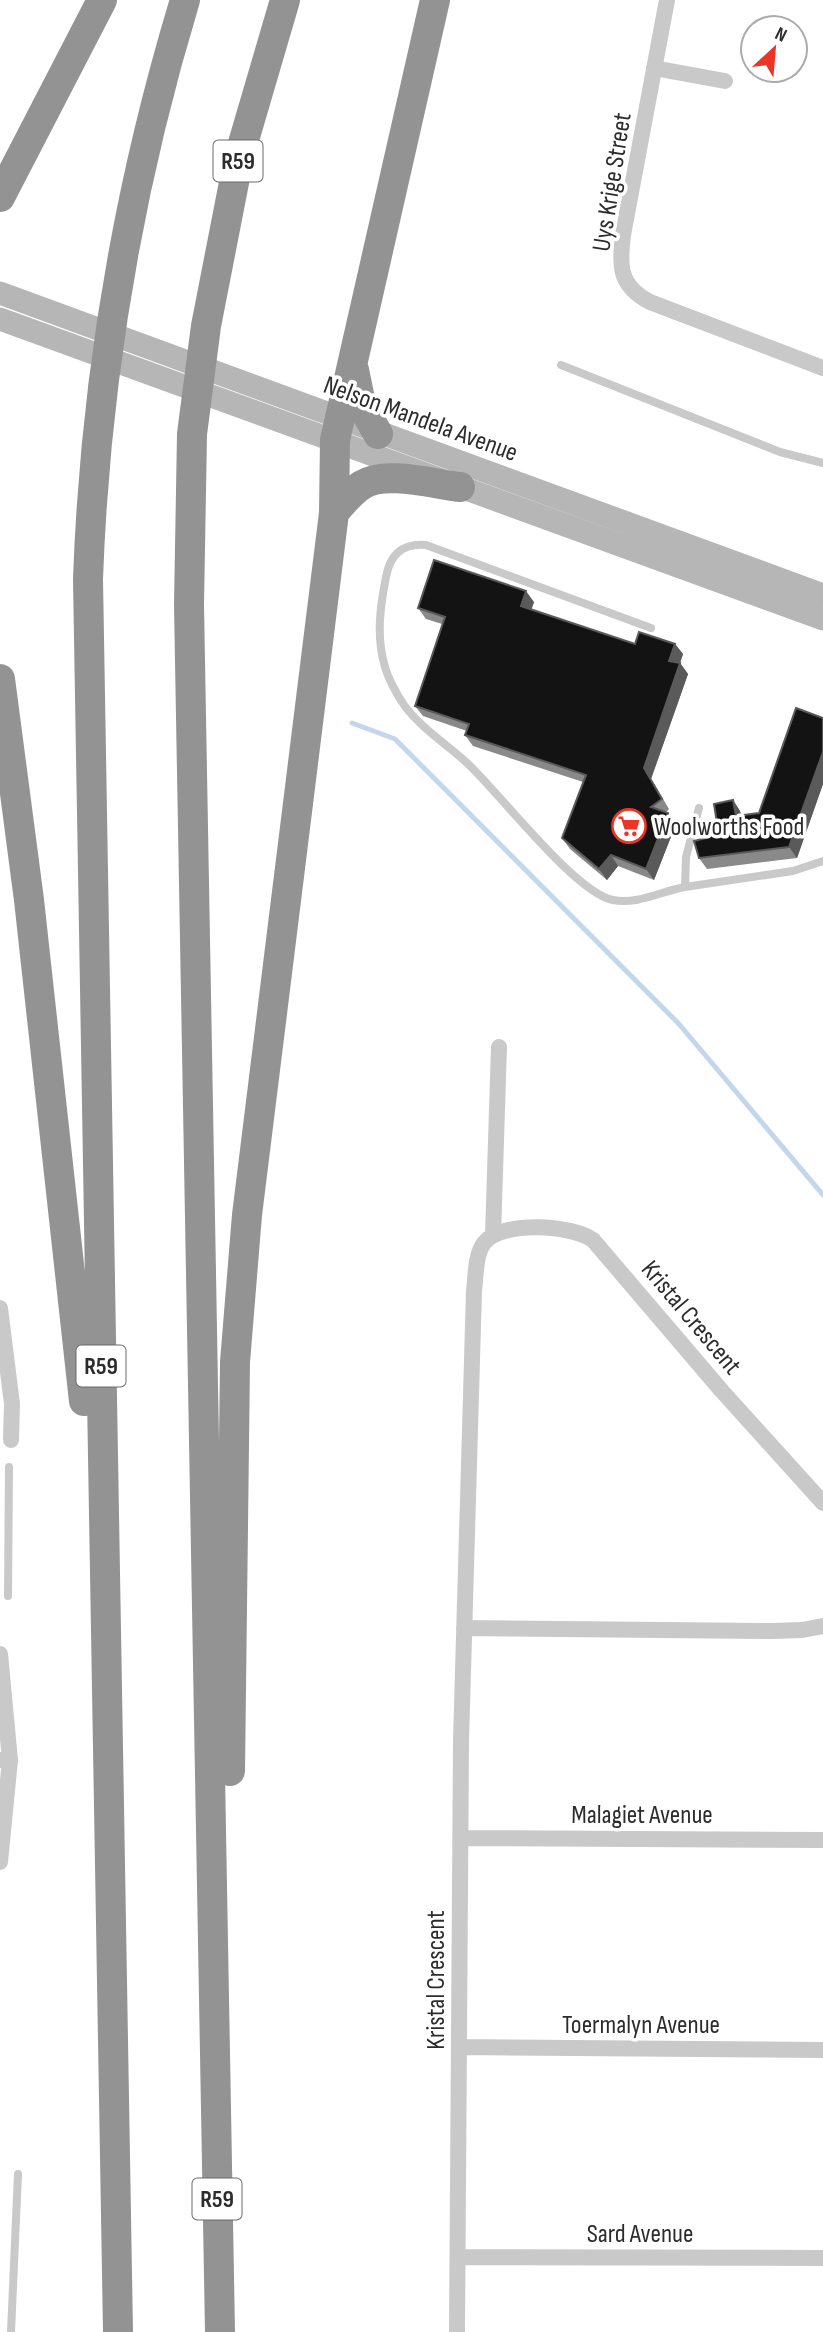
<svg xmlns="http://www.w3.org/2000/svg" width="823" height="2332" font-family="'Sofia Sans Condensed',sans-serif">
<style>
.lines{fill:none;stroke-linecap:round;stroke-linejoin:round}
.stream{stroke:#c4d6ec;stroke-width:5}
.lane{stroke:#c9c9c9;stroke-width:8}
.street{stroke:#c9c9c9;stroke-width:16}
.secondary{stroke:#b6b6b6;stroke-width:23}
.highway{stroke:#939393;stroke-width:30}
.wall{fill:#898989}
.shaded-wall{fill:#5a5a5a}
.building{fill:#131313;stroke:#5a5a5a;stroke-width:2}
.labels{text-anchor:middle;stroke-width:7;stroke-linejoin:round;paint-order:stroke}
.shield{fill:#fff;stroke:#6b6b6b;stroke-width:2}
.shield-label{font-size:24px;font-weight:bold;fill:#2c2c2c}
.street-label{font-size:26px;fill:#2c2c2c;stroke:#fff}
.poi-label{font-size:26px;fill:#2c2c2c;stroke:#fff;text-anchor:start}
</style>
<rect width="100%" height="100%" fill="#fff"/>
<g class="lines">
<path class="stream" d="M352 723 395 739 679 1024 823 1195"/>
<path class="lane" d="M561 365 780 452 823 463
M651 628 426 545C402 543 390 555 386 577 380 607 376 637 385 667 388 678 397 695 404 705 420 727 446 744 466 762 499 792 575 893 613 900 637 905 662 891 685 887
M699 808 686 857 685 887 793 871 823 861
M8 1596 9 1467
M11 2332 18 2174"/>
<path class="street" d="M667 0 623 235C619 266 619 286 650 302L823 368
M654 68 725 81
M493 1235 499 1047
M0 1308 12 1404 11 1440
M464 1628 772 1631 802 1630 823 1626
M0 1654 10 1760H0
M461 1838 823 1840
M0 1862 10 1760
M459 2047 823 2050
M458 2257 823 2258
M457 2332 461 1741 474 1291C476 1276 475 1255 484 1243 502 1220 572 1225 593 1240L721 1390 823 1503"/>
<path class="secondary" d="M0 293 823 595
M0 319 823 619"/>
<path class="highway" d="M0 197 102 0
M354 370 361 404 378 434
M334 513C342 503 351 492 362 485 385 470 433 484 460 487
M0 679 29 900 84 1401
M230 1771 235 1362 247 1215 334 513 335 440 435 0
M118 2332 88 579C95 383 128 188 185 0
M220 2332 189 605 192 434 206 326 239 157 285 0"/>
</g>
<path class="wall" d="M534 602 531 610 635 644H675L683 654 680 663 688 674 651 779 669 809 666 812 668 813 676 824 654 880 618 866 607 880 570 849 562 838 583 782 473 746 465 735 467 731 423 716 415 706 442 624 426 619 418 608Z
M823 718V784L797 858 707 869 699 858 706 838 733 800 740 811 741 815 759 813Z"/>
<path class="shaded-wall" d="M526 591 534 602 529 617 521 606Z
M675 644 683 654 677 672 669 661Z
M680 663 688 674 651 779 669 809 644 768Z
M823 752V784L797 858 789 847Z
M733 800 740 811 743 827 736 816Z
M668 813 676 824 654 880 646 869Z
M611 855 618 866 607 880 599 869Z"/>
<path class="building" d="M434 560 526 591 521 606 635 644 639 632 675 644 669 661 680 663 644 768 662 799 651 807 668 813 646 869 611 855 599 869 562 838 586 775 465 735 469 724 415 706 445 617 418 608Z
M796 708 823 718V752L789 847 699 858 694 841 706 838 704 828 717 823 714 804 733 800 736 816 759 813Z"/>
<defs>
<g id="supermarket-ring" transform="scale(1.75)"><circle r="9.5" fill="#fff" stroke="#ed3525" stroke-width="1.5"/><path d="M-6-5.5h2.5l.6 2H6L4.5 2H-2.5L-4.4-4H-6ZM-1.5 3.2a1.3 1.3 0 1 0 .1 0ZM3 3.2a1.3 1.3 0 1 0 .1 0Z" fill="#ed3525"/></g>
</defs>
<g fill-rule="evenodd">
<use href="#supermarket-ring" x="629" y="826"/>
</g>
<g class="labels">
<g class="shield">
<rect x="213.5" y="140.5" width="49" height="41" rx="5"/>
<rect x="76.5" y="1345.5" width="49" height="41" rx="5"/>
<rect x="192.5" y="2178.5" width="49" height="41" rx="5"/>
</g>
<g class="shield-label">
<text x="238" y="169">R59</text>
<text x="101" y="1374">R59</text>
<text x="217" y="2207">R59</text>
</g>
<g class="street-label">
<text transform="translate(611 182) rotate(-81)" y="9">Uys Krige Street</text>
<text transform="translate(421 418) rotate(20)" y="9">Nelson Mandela Avenue</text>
<text transform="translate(692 1317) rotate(50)" y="9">Kristal Crescent</text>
<text x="642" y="1823">Malagiet Avenue</text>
<text transform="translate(435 1980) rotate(-90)" y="9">Kristal Crescent</text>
<text x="641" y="2033">Toermalyn Avenue</text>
<text x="640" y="2242">Sard Avenue</text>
</g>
<g class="poi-label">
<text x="654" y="835">Woolworths Food</text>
</g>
</g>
<g transform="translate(774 49) rotate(26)"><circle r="33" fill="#ffffff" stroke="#ababab" stroke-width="2"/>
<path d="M0-5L12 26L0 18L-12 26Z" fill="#ed3525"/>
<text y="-10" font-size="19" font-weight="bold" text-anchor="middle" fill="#2c2c2c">N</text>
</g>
</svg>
